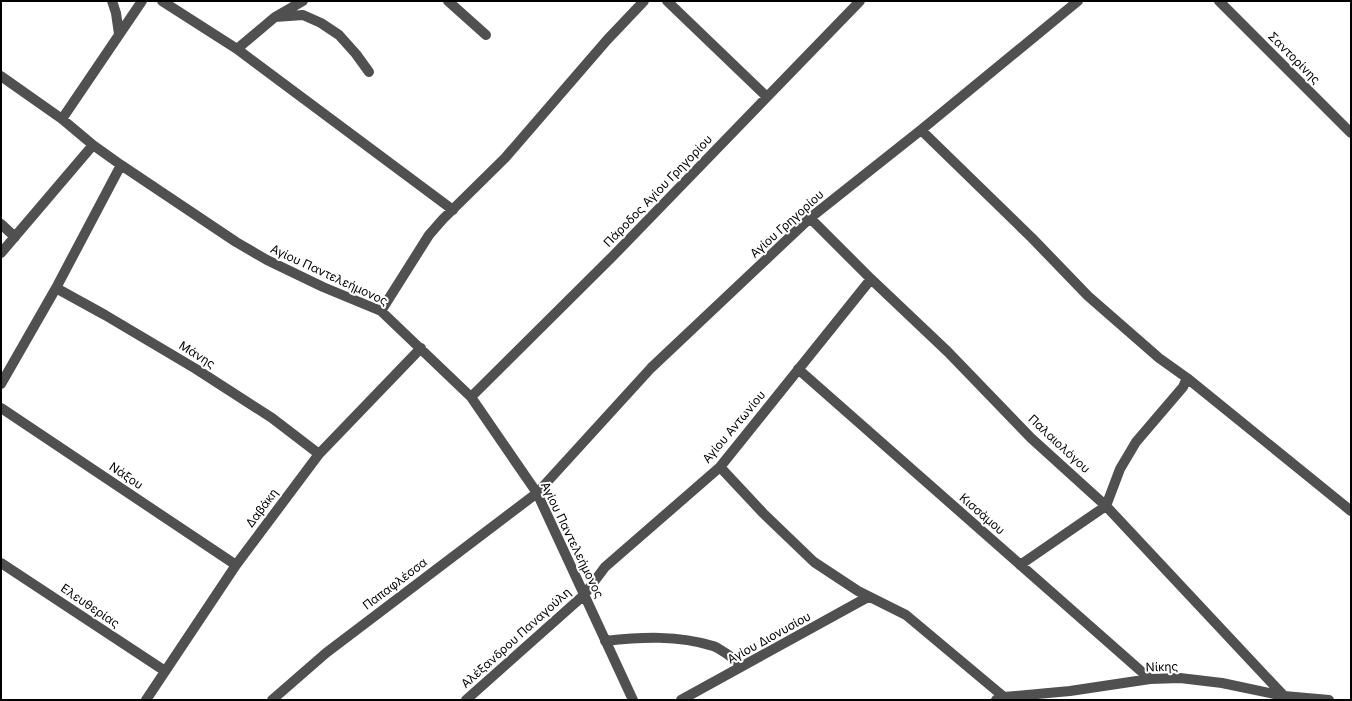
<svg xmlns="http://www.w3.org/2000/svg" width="1352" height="701" font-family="Inter,sans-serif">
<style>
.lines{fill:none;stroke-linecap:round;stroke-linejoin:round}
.minor{stroke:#505050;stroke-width:10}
.labels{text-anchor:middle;stroke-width:4;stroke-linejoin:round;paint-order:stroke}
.street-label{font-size:12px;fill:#000;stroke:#fff}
</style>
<rect width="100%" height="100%" fill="#fff"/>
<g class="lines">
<path class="minor" d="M112 1 116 13 119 34
M162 1 237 49 453 210
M448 1 486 35
M667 1 767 97
M1219 1 1351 133
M275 17 303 15 321 23 339 35 356 54 369 72
M237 49 275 17 303 1
M1 76 62 119 93 145 121 165 236 242 267 260 323 287 381 311 471 397 537 493 633 700
M62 119 142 1
M921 130 1032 238 1088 296 1159 358 1187 378 1351 511
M810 218 871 279 948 352 1031 438 1106 506 1284 696 1281 700
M1 224 15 237
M1 253 93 145
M56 288 105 315 196 369 272 418 319 454
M381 311 429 235 443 219 505 158 607 40 644 1
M798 369 1150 679
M1 384 56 288 121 165
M471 397 612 257 860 1
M1 408 236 565
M720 467 763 513 814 562 858 591 906 615 1004 697
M1 563 165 671
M1020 565 1106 506 1120 469 1136 442 1183 387 1187 378
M605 641C641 637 678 635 713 646 722 649 735 660 743 666
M146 700 236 565 319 454 421 348
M272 700 326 653 537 493 651 368 810 218 921 130 1078 1
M466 700 584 595 605 567 720 467 871 279
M681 700 868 597
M996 700 1004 697 1070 691 1150 679 1180 678 1222 683 1284 696 1329 700"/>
</g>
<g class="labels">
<g class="street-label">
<text transform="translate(1294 58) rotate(45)" y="4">Σαντορίνης</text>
<text transform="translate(658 191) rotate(-46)" y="4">Πάροδος Αγίου Γρηγορίου</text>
<text transform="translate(787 224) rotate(-42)" y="4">Αγίου Γρηγορίου</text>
<text transform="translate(329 275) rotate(25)" y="4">Αγίου Παντελεήμονος</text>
<text transform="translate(197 355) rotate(32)" y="4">Μάνης</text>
<text transform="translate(734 427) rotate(-50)" y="4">Αγίου Αντωνίου</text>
<text transform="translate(1059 444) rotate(43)" y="4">Παλαιολόγου</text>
<text transform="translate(126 476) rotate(34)" y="4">Νάξου</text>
<text transform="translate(262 508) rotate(-53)" y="4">Δαβάκη</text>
<text transform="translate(982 514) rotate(41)" y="4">Κισσάμου</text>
<text transform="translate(572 540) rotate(64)" y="4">Αγίου Παντελεήμονος</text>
<text transform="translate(395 584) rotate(-37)" y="4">Παπαφλέσσα</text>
<text transform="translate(90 606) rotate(34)" y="4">Ελευθερίας</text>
<text transform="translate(516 638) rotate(-42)" y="4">Αλέξανδρου Παναγούλη</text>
<text transform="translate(769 638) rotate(-29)" y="4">Αγίου Διονυσίου</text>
<text transform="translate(1162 667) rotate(-2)" y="4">Νίκης</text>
</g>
</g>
<rect width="1352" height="701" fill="none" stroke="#000000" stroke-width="4"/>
</svg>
